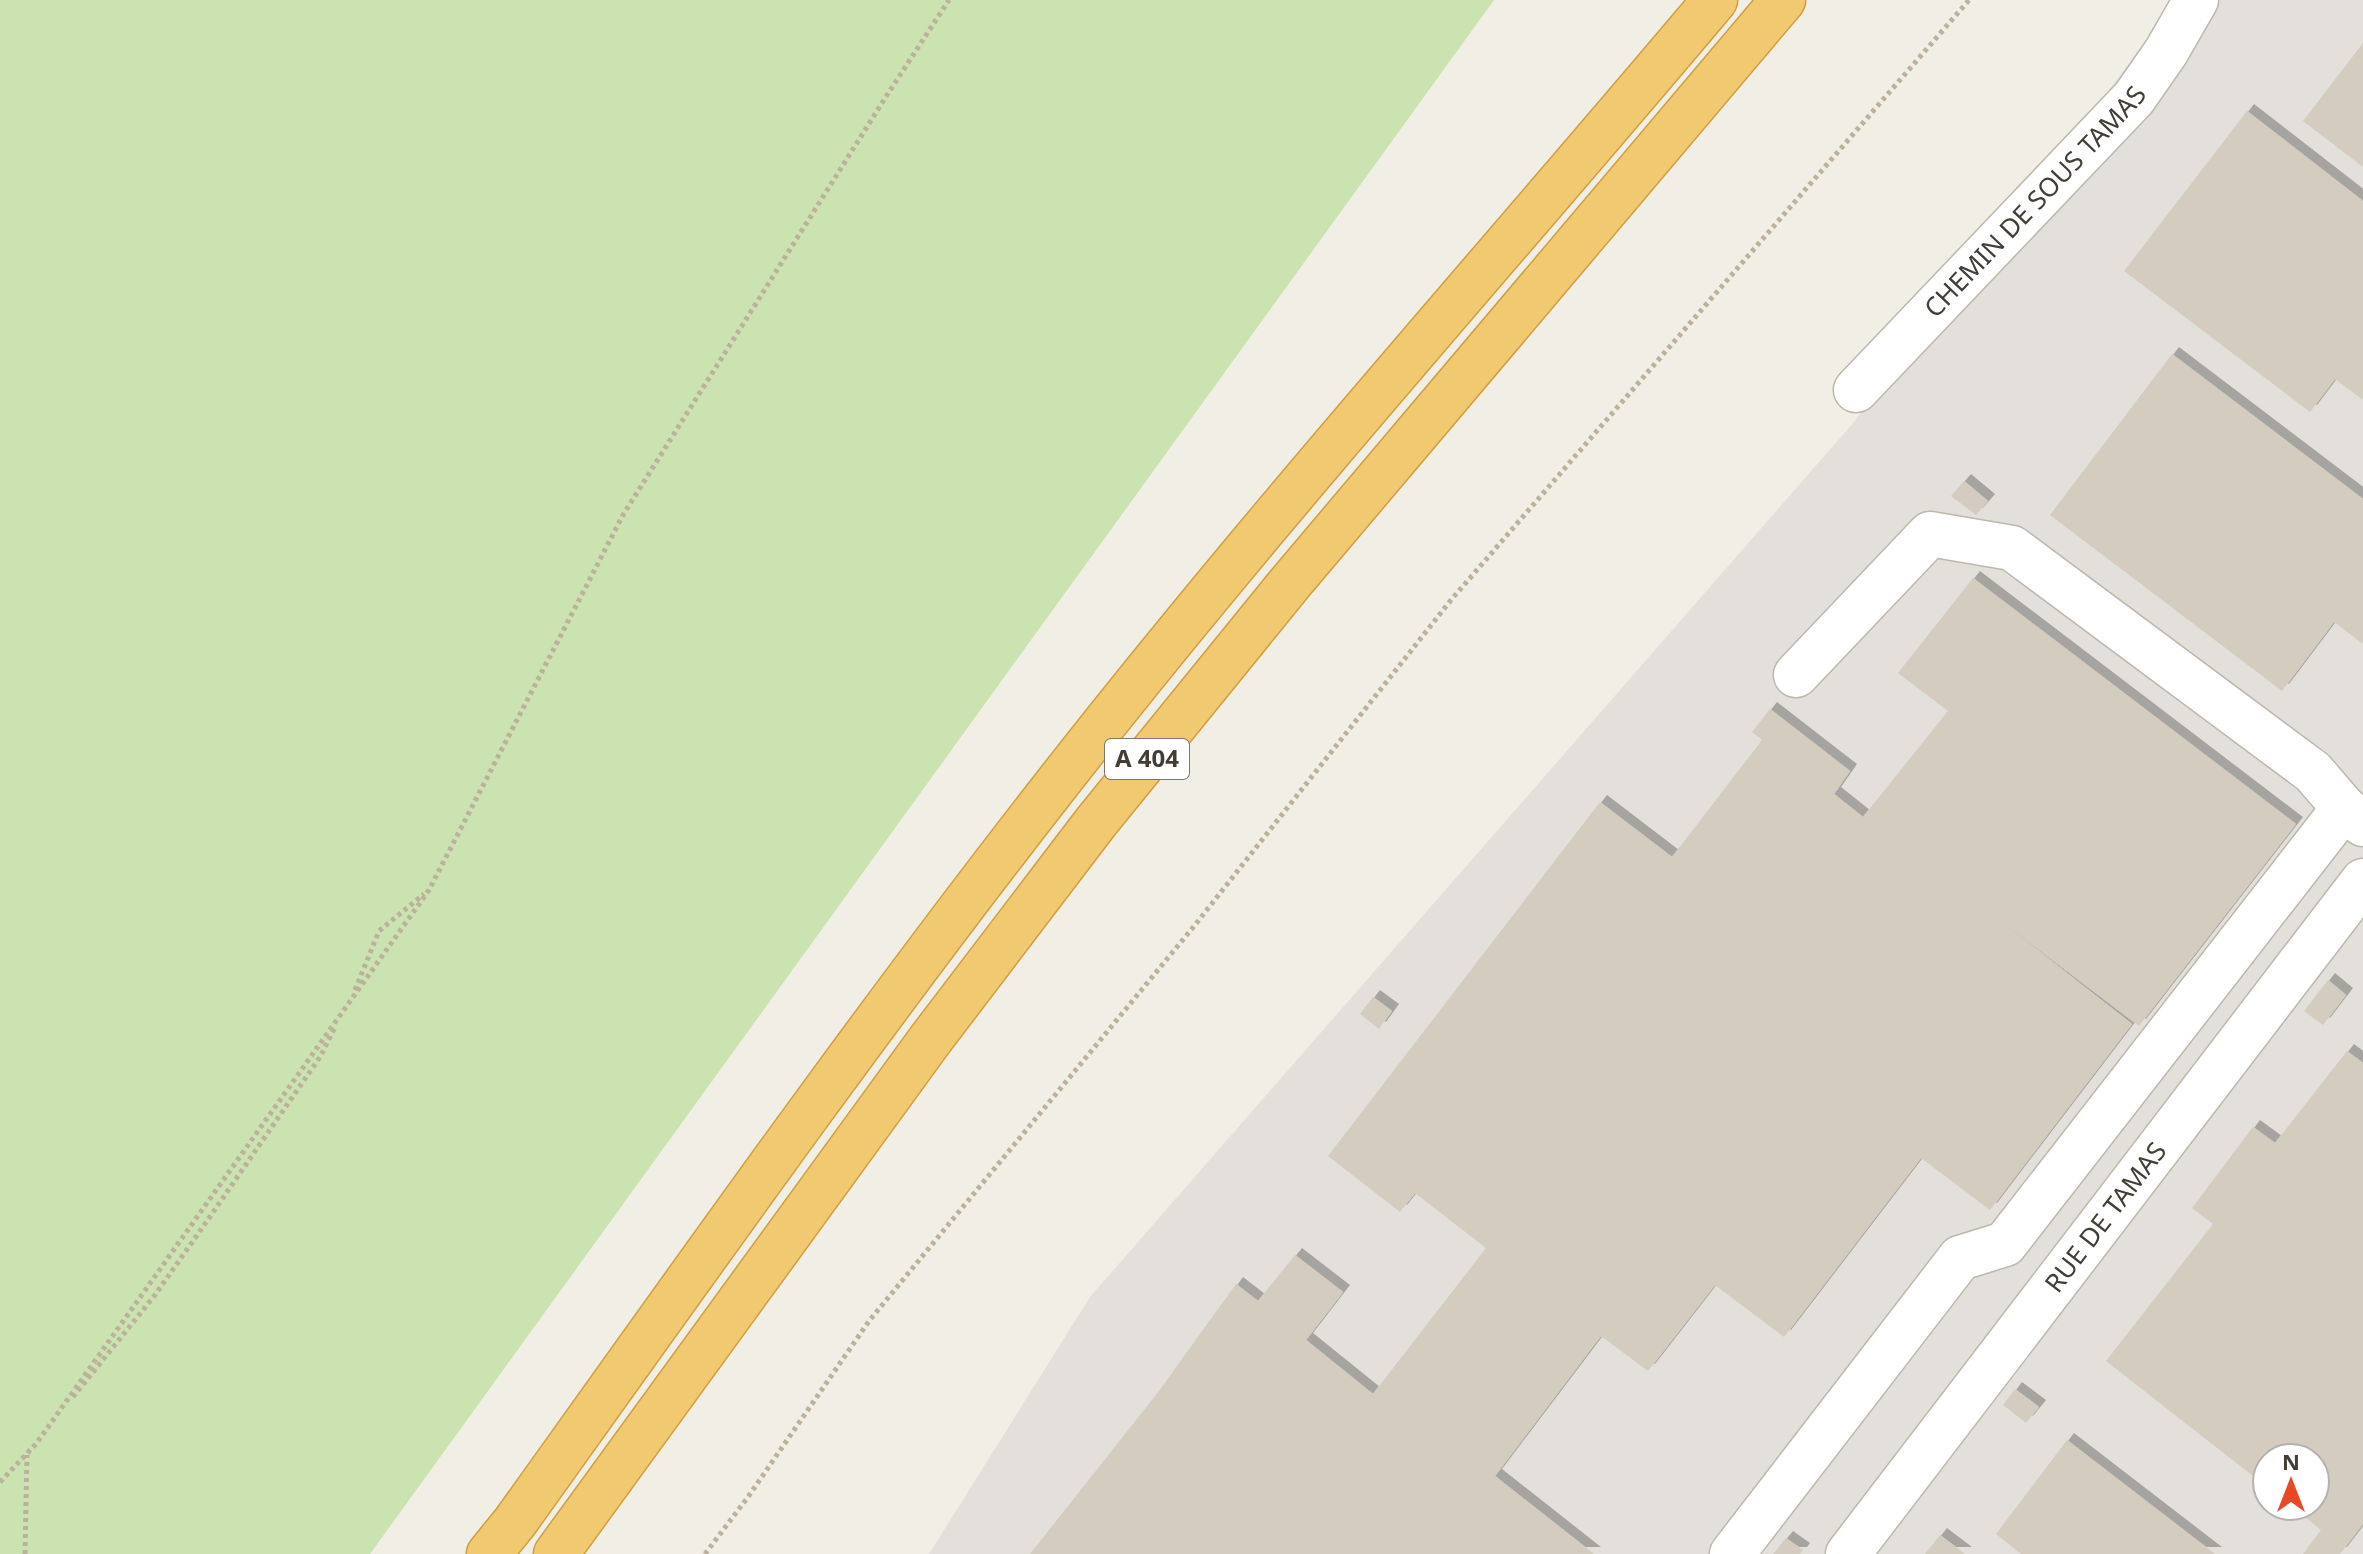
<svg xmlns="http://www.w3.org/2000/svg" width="2363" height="1554" font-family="'Noto Sans',sans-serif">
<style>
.industrial{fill:#e3dfda;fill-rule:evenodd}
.green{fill:#cbe2b1}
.building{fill:#d4ccbf;filter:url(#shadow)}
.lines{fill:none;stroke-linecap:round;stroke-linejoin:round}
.minor-casing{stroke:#beb8ac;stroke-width:47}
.highway-casing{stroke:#cf9e41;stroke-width:47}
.path{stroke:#bcb19b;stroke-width:5;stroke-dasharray:4 4;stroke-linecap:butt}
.minor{stroke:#fff;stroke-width:44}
.highway{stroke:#f1c970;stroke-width:44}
.labels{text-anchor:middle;stroke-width:7;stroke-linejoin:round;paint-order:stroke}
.shield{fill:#fff;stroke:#7b7872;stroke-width:2}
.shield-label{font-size:24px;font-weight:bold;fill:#433e35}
.street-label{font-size:26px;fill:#433e35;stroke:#fff}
</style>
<defs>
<filter id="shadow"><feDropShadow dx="7" dy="-7" stdDeviation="0" flood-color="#0004"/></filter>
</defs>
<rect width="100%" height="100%" fill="#f1eee5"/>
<path class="industrial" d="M2178 0H2363V1554H929L1090 1297 1854 422ZM2267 1458H2315V1506H2267Z"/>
<path class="green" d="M0 0H1494L370 1554H0Z"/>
<path class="building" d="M2363 43V167L2303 121Z
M2247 111 2363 201V400L2335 379 2310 412 2124 271Z
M2172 354 2363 499V644L2334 622 2282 691 2050 515Z
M1964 481 1988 501 1976 515 1951 496Z
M1973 578 2296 824 2139 1026 1997 918 2132 1024 1990 1210 1921 1158 1784 1337 1715 1285 1648 1371 1601 1336 1495 1476 1594 1554H1030L1159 1391 1236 1284 1258 1301 1295 1255 1343 1292 1306 1340 1373 1394 1486 1248 1415 1193 1400 1212 1328 1156 1600 802 1672 857 1762 740 1752 732 1770 709 1850 771 1834 794 1863 817 1948 711 1898 673Z
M2328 980 2346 995 2323 1025 2304 1011Z
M1373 997 1392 1011 1379 1029 1360 1014Z
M2347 1051 2363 1063V1524L2340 1554H2303L2321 1530 2291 1506H2315V1458H2267V1487L2106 1361 2213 1224 2192 1208 2253 1127 2275 1143Z
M2015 1389 2039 1407 2026 1423 2003 1405Z
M2067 1440 2215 1554H2021L1996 1534Z
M1940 1535 1965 1554H1925Z
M1786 1538 1803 1550 1800 1554H1773Z"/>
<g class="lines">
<g class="minor-casing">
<g id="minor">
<path id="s1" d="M1856 390 2134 98 2166 52 2196 0"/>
<path d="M1796 675 1930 534 2012 548 2313 772 2344 808"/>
<path d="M1732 1554 1960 1258 2005 1244 2344 808 2363 824"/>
<path id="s2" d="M1848 1554 2363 881"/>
</g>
</g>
<g class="highway-casing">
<path id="highway" d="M489 1554 515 1522C689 1279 861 1035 1045 799 1258 525 1491 266 1715 0
M556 1554 930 1040 1096 822 1291 582 1783 0"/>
</g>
<path class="path" d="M355 990 379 931 424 894
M73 1397 155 1295 207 1221 320 1057 335 1027
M0 1482 36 1444 429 890 623 515 887 95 949 0
M25 1554 27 1455
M705 1554 748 1497 869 1321 1195 925 1451 600 1969 0"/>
<use href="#minor" class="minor"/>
<use href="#highway" class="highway"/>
</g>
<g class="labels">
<rect class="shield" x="1105" y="739" width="84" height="40" rx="6"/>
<g class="shield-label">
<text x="1147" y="767">A 404</text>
</g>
<g class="street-label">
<text dy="9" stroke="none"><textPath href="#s1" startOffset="260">CHEMIN DE SOUS TAMAS</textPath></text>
<text dy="9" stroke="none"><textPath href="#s2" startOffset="424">RUE DE TAMAS</textPath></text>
</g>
</g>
<g transform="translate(2291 1482)"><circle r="38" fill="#ffffff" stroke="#b4b2ae" stroke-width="2"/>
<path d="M0-6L14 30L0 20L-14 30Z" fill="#e74826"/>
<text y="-12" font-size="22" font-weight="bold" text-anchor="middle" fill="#433e35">N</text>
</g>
</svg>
